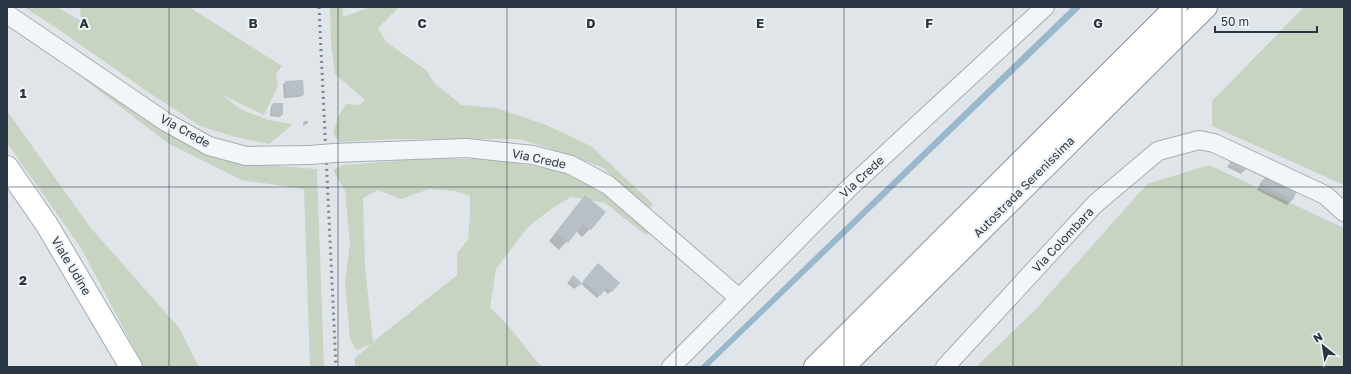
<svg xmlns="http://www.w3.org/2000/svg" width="1351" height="374" font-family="'Golos Text',sans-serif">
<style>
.green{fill:#c8d4c1;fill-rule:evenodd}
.water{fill:#9ab8cb}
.shadow{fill:#0003}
.building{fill:#b7bfc7}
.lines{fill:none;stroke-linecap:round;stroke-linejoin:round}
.minor-casing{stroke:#a5adb4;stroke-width:20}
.major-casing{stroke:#9fabb6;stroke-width:24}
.highway-casing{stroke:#8794a1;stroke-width:24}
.minor{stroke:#f3f6f8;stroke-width:18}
.major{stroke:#fff;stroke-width:22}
.highway{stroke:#fff;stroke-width:22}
.rail{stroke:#798694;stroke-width:3;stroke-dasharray:2 4;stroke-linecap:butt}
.minor-bridge-casing{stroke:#a5adb4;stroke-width:20;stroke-linecap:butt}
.minor-bridge{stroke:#f3f6f8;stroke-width:18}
.grid{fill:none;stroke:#283542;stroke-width:1;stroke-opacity:0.55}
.labels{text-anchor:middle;stroke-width:4;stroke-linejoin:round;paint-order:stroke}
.street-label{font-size:12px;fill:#283542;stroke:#f0f4f7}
.grid-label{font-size:13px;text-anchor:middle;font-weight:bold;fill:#283542;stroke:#f0f4f7;stroke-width:4;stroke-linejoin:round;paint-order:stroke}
</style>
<rect width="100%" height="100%" fill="#e0e5ea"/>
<path class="green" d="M24 7H57L81 21 80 7H189L282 66 276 74 278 86 264 115 223 95 240 109 268 120 293 124 269 144 232 136 200 126 145 90 55 27Z
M330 7H343V17L371 7H399L378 28 386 42 426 70 435 84 462 105 496 108 546 125 591 146 653 204 649 209 627 192 604 168 555 150 519 139H395L340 142 333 134 338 117 346 104 360 105 365 100 335 74 331 43Z
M1304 7H1344V185L1212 126V101Z
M29 37 243 163 317 169 324 367H310L304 189 241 180 169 144Z
M7 111 90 227 180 329 199 367H144L81 248 7 143Z
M421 159H495L563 172 614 199 651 232 646 235 605 203 571 197 551 209 528 227 496 269 490 308C510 324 524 348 542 367H355V358L372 344 356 350 350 339 345 283 350 243 345 191 333 170 343 165ZM429 189 455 191 470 196V215L468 240 457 253V275L373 342 365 266 363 198 378 190 401 199Z
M1209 165 1344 228V367H976L1035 310 1147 184Z"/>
<path class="water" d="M1072 7H1082L708 367H700Z"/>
<path class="shadow" d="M286 82 303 95 300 97 284 98 283 84Z
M273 104 282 114 280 117 270 116 271 106Z
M305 121H308V123L303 126V124Z
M1232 160 1243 171 1241 174 1227 167Z
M1267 176 1296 190 1292 200 1287 205 1257 190 1261 182Z
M585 197 590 229 582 237 576 231 559 250 549 241 578 204Z
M573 277 582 284 584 280 619 283 608 294 604 290 597 298 580 283 574 289 567 283Z"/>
<path class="building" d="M303 80 304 95 286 96 285 81Z
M273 103H283V115L272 114Z
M1231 158 1247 165 1244 172 1229 165Z
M1267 175 1297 190 1293 200 1261 184Z
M585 195 606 212 591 230 583 224 568 243 557 233Z
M598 263 620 283 612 292 607 288 600 296 583 281Z
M573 275 582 283 577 287 569 280Z"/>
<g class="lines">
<g class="minor-casing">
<path id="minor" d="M7 14 166 122 209 146 246 156 310 155
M334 153 466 148 533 155 571 165 608 185 739 298
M671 367 849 188 1045 7
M945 367 1095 204 1158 151 1199 140 1214 143 1325 195 1344 212"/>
</g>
<g class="major-casing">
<path id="major" d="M7 167 47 225 131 367"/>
</g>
<g class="highway-casing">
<path id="highway" d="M815 367 1176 7
M843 367 1206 7"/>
</g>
<use href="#minor" class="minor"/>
<use href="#major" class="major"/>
<use href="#highway" class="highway"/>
<path class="rail" d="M319 7 336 367"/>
<g class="minor-bridge-casing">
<path id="minor-bridge" d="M310 155 334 153"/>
</g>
<use href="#minor-bridge" class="minor-bridge"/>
</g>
<path class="grid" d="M169 7V367M338 7V367M507 7V367M676 7V367M844 7V367M1013 7V367M1182 7V367M7 187H1344"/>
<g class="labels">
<g class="street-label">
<text transform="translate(185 131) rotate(29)" y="4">Via Crede</text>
<text transform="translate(539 159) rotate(12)" y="4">Via Crede</text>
<text transform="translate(862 177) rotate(-43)" y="4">Via Crede</text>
<text transform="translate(1024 187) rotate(-45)" y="4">Autostrada Serenissima</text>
<text transform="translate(1063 240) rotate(-47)" y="4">Via Colombara</text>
<text transform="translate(71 266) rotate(59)" y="4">Viale Udine</text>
</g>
</g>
<g class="grid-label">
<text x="84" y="28">A</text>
<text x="253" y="28">B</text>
<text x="422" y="28">C</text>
<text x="591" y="28">D</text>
<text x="760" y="28">E</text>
<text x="929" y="28">F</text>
<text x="1098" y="28">G</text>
<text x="23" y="98">1</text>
<text x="23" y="285">2</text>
</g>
<rect width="1351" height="374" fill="none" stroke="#283542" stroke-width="16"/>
<g transform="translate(1323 346) rotate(330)" stroke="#f0f4f7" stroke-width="3" paint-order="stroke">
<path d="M0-3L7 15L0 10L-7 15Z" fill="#283542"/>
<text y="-6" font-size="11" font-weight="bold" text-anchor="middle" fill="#283542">N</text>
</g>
<path d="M1215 26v6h102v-6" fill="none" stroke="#283542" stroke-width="2"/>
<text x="1221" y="26" font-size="12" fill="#283542" stroke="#f0f4f7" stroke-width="3" paint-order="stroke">50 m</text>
</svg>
